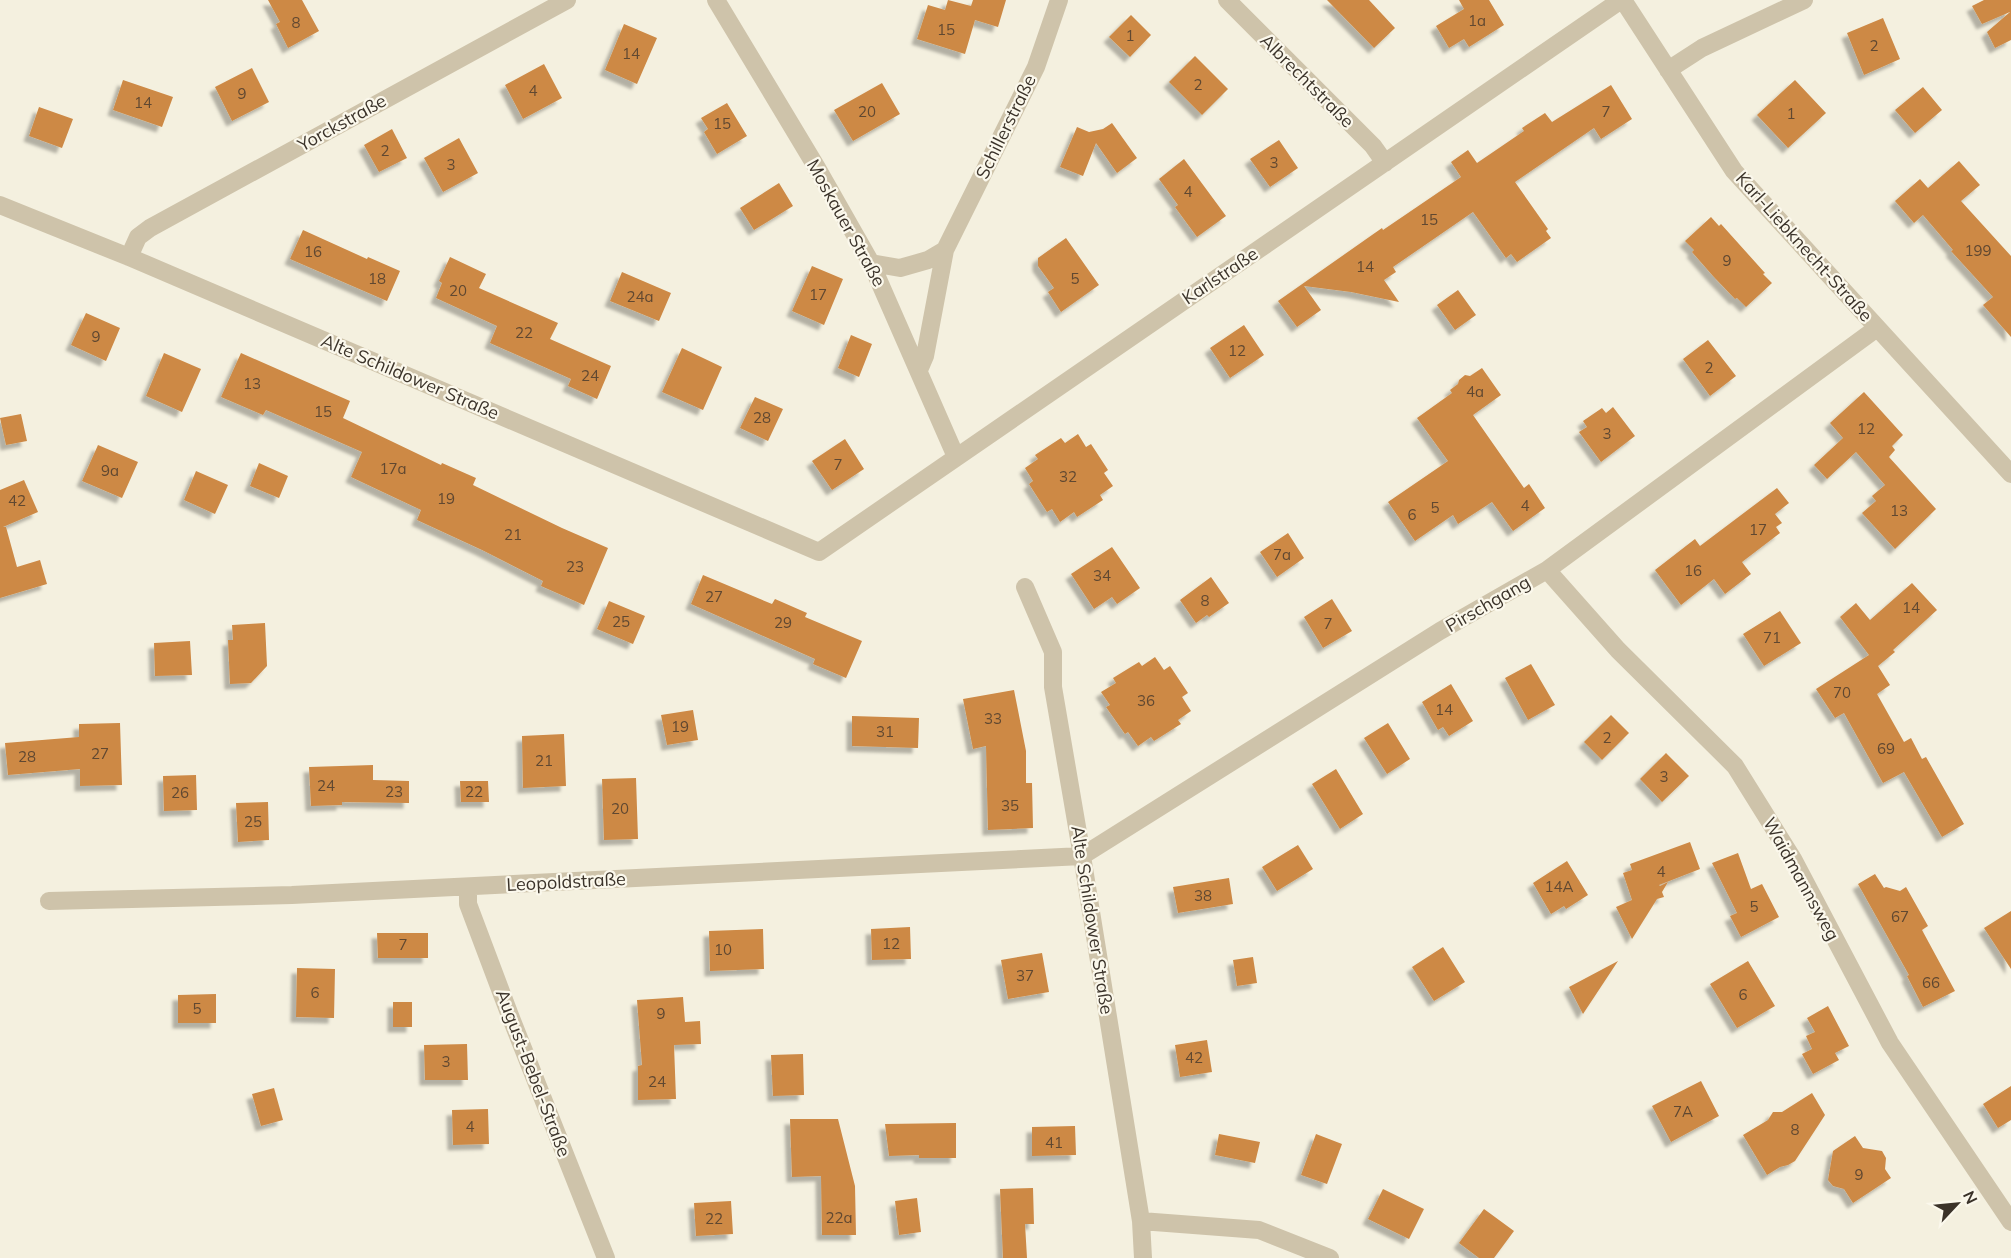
<svg xmlns="http://www.w3.org/2000/svg" width="2011" height="1258" font-family="Mulish,sans-serif">
<style>
.building{fill:#cd8945;filter:url(#shadow)}
.lines{fill:none;stroke-linecap:round;stroke-linejoin:round}
.minor{stroke:#cec3aa;stroke-width:18}
.labels{text-anchor:middle;stroke-width:4.5;stroke-linejoin:round;paint-order:stroke}
.number-label{font-size:15px;fill:#604831}
.street-label{font-size:18px;fill:#3b332a;stroke:#fbf8ec}
</style>
<defs>
<filter id="shadow"><feDropShadow dx="-5.5" dy="5.5" stdDeviation="1.5" flood-color="#0004"/></filter>
</defs>
<rect width="100%" height="100%" fill="#f4f0df"/>
<path class="building" d="M268 0H302L319 31 288 48 276 24 280 22Z
M948 0 971 6 973 0H1006L998 27 975 20 965 54 917 39 928 5 945 10Z
M1327 0H1369L1395 28 1374 48Z
M1459 0H1489L1504 25 1469 47 1464 39 1449 48 1436 26 1464 9Z
M1984 0H2011V40L1995 48 1987 32 2010 12 1982 24 1972 6Z
M1131 15 1151 35 1130 57 1109 37Z
M1883 18 1900 59 1864 75 1847 33Z
M624 24 657 38 637 84 605 70Z
M1195 56 1228 89 1202 115 1169 82Z
M544 64 562 98 523 119 505 85Z
M252 68 269 102 232 121 215 87Z
M123 80 173 97 162 127 113 110Z
M1795 80 1826 113 1788 148 1757 115Z
M882 83 900 114 853 141 834 110Z
M1611 85 1632 119 1601 139 1594 128 1515 182 1548 229 1546 231 1551 238 1517 262 1511 254 1506 258 1473 212 1393 267 1396 272 1384 280 1399 302 1351 292 1304 286 1321 310 1297 327 1278 301 1382 228 1383 230 1461 177 1451 162 1468 150 1477 163 1524 131 1522 128 1545 113 1552 122Z
M1923 87 1942 110 1915 133 1895 110Z
M727 103 747 136 717 154 704 132 708 129 701 118Z
M39 107 73 119 62 148 29 136Z
M1112 123 1137 158 1117 173 1096 143 1083 176 1060 167 1077 127 1089 132 1103 129Z
M392 129 407 158 379 172 364 145Z
M459 138 478 173 443 192 424 158Z
M1279 140 1298 168 1270 187 1250 159Z
M1184 159 1226 216 1197 237 1175 207 1178 205 1159 179Z
M1959 161 1980 185 1961 201 2011 256V337L1983 305 1993 297 1951 251 1953 250 1923 215 1914 223 1895 201 1920 179 1928 188Z
M779 183 793 206 754 230 740 208Z
M1711 217 1719 226 1721 224 1765 273 1763 274 1772 283 1746 307 1737 298 1735 299 1713 276 1692 252 1694 250 1685 241Z
M303 230 367 259 368 257 400 271 387 301 290 259Z
M1066 238 1099 285 1061 312 1048 292 1054 288 1038 266V258Z
M450 257 486 274 479 288 558 323 550 339 611 366 597 399 568 386 571 379 490 343 497 326 436 298 442 283 439 281Z
M812 266 843 279 824 325 792 311Z
M622 272 671 293 659 321 610 301Z
M1458 290 1476 315 1455 330 1437 305Z
M86 313 120 328 106 361 71 345Z
M1244 325 1264 355 1230 378 1210 348Z
M851 335 872 344 859 377 838 368Z
M1708 340 1736 376 1710 396 1683 359Z
M682 348 722 367 703 410 662 392Z
M164 353 201 369 182 412 146 396Z
M241 353 350 401 343 418 441 465 442 463 476 478 473 485 562 528 608 548 584 605 541 586 543 581 482 550 417 520 421 510 351 477 362 452 266 410 263 415 221 397Z
M1482 368 1501 395 1473 415 1524 488 1529 484 1545 508 1513 531 1492 502 1458 524 1453 515 1415 541 1388 502 1448 461 1417 418 1452 393 1450 390 1458 384 1459 380 1465 375 1470 376Z
M1864 392 1903 435 1892 446 1895 450 1889 457 1936 509 1895 549 1862 513 1876 501 1872 496 1885 485 1856 452 1827 479 1814 465 1843 438 1830 423Z
M755 397 783 409 768 441 740 428Z
M1613 407 1635 436 1601 462 1579 432 1587 427 1583 421 1602 408 1606 413Z
M21 414 27 441 6 445 0 418Z
M1078 434 1086 447 1091 444 1108 470 1104 473 1113 486 1100 495 1103 500 1077 517 1074 512 1060 522 1052 509 1047 512 1029 484 1033 481 1025 468 1038 459 1035 455 1061 438 1065 443Z
M845 439 864 469 832 490 812 461Z
M98 445 138 462 122 498 82 481Z
M259 463 288 476 279 498 250 486Z
M196 471 228 485 215 514 184 500Z
M24 480 38 512 3 527H6L17 567 40 560 47 584 0 598V490Z
M1777 488 1789 503 1775 514 1782 523 1776 527 1780 533 1742 562 1751 574 1725 594 1714 579 1681 605 1655 570 1695 539 1700 546Z
M1288 533 1304 558 1277 577 1260 552Z
M1112 547 1140 588 1117 604 1112 597 1094 609 1071 574Z
M703 575 772 604 775 599 807 613 805 617 862 641 846 678 813 664 815 659 691 604Z
M1211 577 1229 603 1209 617 1207 615 1196 623 1180 600Z
M1912 583 1937 610 1893 650 1895 652 1878 666 1890 685 1877 694 1904 742 1911 738 1922 759 1926 757 1964 824 1942 837 1904 772 1883 783 1844 713 1835 718 1816 689 1869 655 1840 617 1856 603 1870 620Z
M1332 599 1352 631 1323 648 1304 617Z
M609 601 645 616 633 644 597 629Z
M1780 611 1801 643 1764 666 1743 634Z
M265 623 267 666 251 683 230 684 228 640H233L232 625Z
M190 641 192 675 155 676 154 643Z
M1155 657 1164 670 1170 666 1188 693 1182 697 1191 711 1178 720 1181 724 1154 741 1151 737 1138 746 1128 732 1125 734 1106 707 1110 705 1101 692 1116 683 1113 678 1139 662 1142 666Z
M1531 664 1555 705 1528 720 1505 678Z
M1451 684 1473 721 1449 736 1443 727 1438 730 1422 702Z
M1014 690 1026 751V783H1032L1033 828 988 830 986 746 973 749 963 699Z
M693 710 698 740 667 745 661 715Z
M1611 715 1629 733 1602 760 1584 742Z
M852 716 919 718 918 748 852 746Z
M120 723 122 785 80 786V769L8 775 5 743 79 737V724Z
M1388 723 1410 759 1387 774 1364 738Z
M564 734 566 786 523 788 522 736Z
M1666 753 1689 776 1662 802 1640 779Z
M373 765V780L409 781V803L342 802V805L311 806 309 767Z
M1336 769 1363 814 1340 829 1312 784Z
M196 775 197 810 164 811 163 776Z
M636 778 638 839 604 840 602 779Z
M460 781H488L489 802H461Z
M268 802 269 840 238 842 236 803Z
M1690 842 1700 869 1659 885 1660 886 1668 882 1662 892 1664 897 1657 899 1632 939 1616 907 1632 900 1623 873 1632 870 1630 864Z
M1298 845 1313 869 1277 891 1262 867Z
M1738 853 1751 889 1762 884 1779 917 1741 937 1730 916 1737 913 1712 863Z
M1567 861 1588 895 1566 909 1564 906 1551 914 1533 883Z
M1875 874 1884 888 1886 887 1900 891 1906 887 1928 926 1922 930 1955 991 1923 1007 1907 976 1909 975 1858 884Z
M1229 878 1233 904 1178 913 1173 887Z
M2011 911V969L1984 928Z
M910 927 911 959 872 960 871 929Z
M763 929 764 969 710 971 709 931Z
M377 933H428V958H378Z
M1443 947 1465 982 1434 1001 1412 967Z
M1042 953 1049 992 1008 999 1001 960Z
M1253 957 1257 983 1237 986 1233 960Z
M1618 961 1583 1014 1569 987Z
M1748 961 1775 1006 1737 1028 1710 984Z
M297 968 335 969 334 1018 296 1017Z
M216 994V1023H178V995Z
M683 997 685 1022 700 1021 701 1044 674 1045 676 1099 638 1100V1066L642 1065 637 1000Z
M393 1002H412V1027H393Z
M1828 1006 1849 1046 1835 1053 1839 1060 1813 1074 1802 1054 1812 1049 1806 1036 1815 1032 1807 1018Z
M1207 1040 1212 1072 1180 1077 1175 1045Z
M467 1044 468 1080H425L424 1045Z
M803 1054 804 1095 773 1096 771 1055Z
M1701 1081 1719 1116 1671 1142 1652 1106Z
M2011 1086V1120L1998 1128 1983 1104Z
M274 1088 283 1120 261 1126 252 1094Z
M1812 1093 1825 1115 1795 1161 1788 1165 1780 1167 1767 1175 1743 1135 1768 1120 1773 1112H1782Z
M488 1109 489 1144 453 1145 452 1110Z
M790 1119H838L855 1186 856 1235H822L821 1176 792 1177Z
M956 1123V1158H919V1155L889 1156 885 1124Z
M1075 1126 1076 1155 1032 1156V1127Z
M1219 1134 1260 1142 1255 1163 1215 1155Z
M1316 1134 1342 1144 1327 1184 1301 1175Z
M1855 1136 1863 1148 1882 1151 1886 1158 1885 1169 1891 1178 1853 1203 1844 1189 1833 1186 1828 1180 1833 1151Z
M1033 1188 1034 1224H1025L1027 1258H1003L1000 1189Z
M1383 1189 1424 1209 1409 1239 1368 1219Z
M917 1198 921 1232 899 1235 895 1201Z
M731 1201 733 1234 696 1236 694 1203Z
M1484 1209 1514 1231 1494 1258H1479L1459 1243Z"/>
<g class="lines">
<path class="minor" d="M716 0 817 168 871 263 956 457
M1227 0 1373 146 1385 163
M1623 0 1734 171 2011 474
M1668 70 1702 48 1804 0
M0 205 129 257 819 552 1621 0
M129 257 138 237 150 228 567 0
M871 263 900 268 928 260 945 250
M919 370 925 356 945 250 1036 67 1059 0
M1547 570 1618 650 1735 766 1793 859 1890 1043 2011 1222
M1025 587 1053 652V687L1082 856 1141 1221 1143 1258
M468 887V904L509 1013 606 1258
M49 901 292 895 1082 856 1440 631 1547 570 1877 328
M1141 1221 1259 1230 1330 1258"/>
</g>
<g class="labels">
<g class="number-label">
<text x="1477" y="26">1a</text>
<text x="296" y="28">8</text>
<text x="946" y="35">15</text>
<text x="1130" y="41">1</text>
<text x="1874" y="51">2</text>
<text x="631" y="59">14</text>
<text x="1198" y="90">2</text>
<text x="533" y="96">4</text>
<text x="242" y="99">9</text>
<text x="143" y="108">14</text>
<text x="867" y="117">20</text>
<text x="1606" y="117">7</text>
<text x="1791" y="119">1</text>
<text x="722" y="129">15</text>
<text x="385" y="156">2</text>
<text x="1274" y="168">3</text>
<text x="451" y="170">3</text>
<text x="1188" y="197">4</text>
<text x="1429" y="225">15</text>
<text x="1978" y="256">199</text>
<text x="313" y="257">16</text>
<text x="1727" y="266">9</text>
<text x="1365" y="272">14</text>
<text x="377" y="284">18</text>
<text x="1075" y="284">5</text>
<text x="458" y="296">20</text>
<text x="818" y="300">17</text>
<text x="640" y="302">24a</text>
<text x="524" y="338">22</text>
<text x="96" y="342">9</text>
<text x="1237" y="356">12</text>
<text x="1709" y="373">2</text>
<text x="590" y="381">24</text>
<text x="252" y="389">13</text>
<text x="1475" y="397">4a</text>
<text x="323" y="417">15</text>
<text x="762" y="423">28</text>
<text x="1866" y="434">12</text>
<text x="1607" y="439">3</text>
<text x="838" y="470">7</text>
<text x="393" y="474">17a</text>
<text x="110" y="476">9a</text>
<text x="1068" y="482">32</text>
<text x="446" y="504">19</text>
<text x="17" y="506">42</text>
<text x="1525" y="511">4</text>
<text x="1435" y="513">5</text>
<text x="1899" y="516">13</text>
<text x="1412" y="520">6</text>
<text x="1758" y="535">17</text>
<text x="513" y="540">21</text>
<text x="1282" y="560">7a</text>
<text x="575" y="572">23</text>
<text x="1693" y="576">16</text>
<text x="1102" y="581">34</text>
<text x="714" y="602">27</text>
<text x="1205" y="606">8</text>
<text x="1911" y="613">14</text>
<text x="621" y="627">25</text>
<text x="783" y="628">29</text>
<text x="1328" y="629">7</text>
<text x="1772" y="643">71</text>
<text x="1842" y="698">70</text>
<text x="1146" y="706">36</text>
<text x="1444" y="715">14</text>
<text x="993" y="724">33</text>
<text x="680" y="732">19</text>
<text x="885" y="737">31</text>
<text x="1607" y="743">2</text>
<text x="1886" y="754">69</text>
<text x="100" y="759">27</text>
<text x="27" y="762">28</text>
<text x="544" y="766">21</text>
<text x="1664" y="782">3</text>
<text x="326" y="791">24</text>
<text x="394" y="797">23</text>
<text x="474" y="797">22</text>
<text x="180" y="798">26</text>
<text x="1010" y="811">35</text>
<text x="620" y="814">20</text>
<text x="253" y="827">25</text>
<text x="1661" y="877">4</text>
<text x="1559" y="892">14A</text>
<text x="1203" y="901">38</text>
<text x="1754" y="912">5</text>
<text x="1900" y="922">67</text>
<text x="891" y="949">12</text>
<text x="403" y="950">7</text>
<text x="723" y="955">10</text>
<text x="1025" y="981">37</text>
<text x="1931" y="988">66</text>
<text x="315" y="998">6</text>
<text x="1743" y="1000">6</text>
<text x="197" y="1014">5</text>
<text x="661" y="1019">9</text>
<text x="1194" y="1063">42</text>
<text x="446" y="1067">3</text>
<text x="657" y="1087">24</text>
<text x="1683" y="1117">7A</text>
<text x="470" y="1132">4</text>
<text x="1795" y="1135">8</text>
<text x="1054" y="1148">41</text>
<text x="1859" y="1180">9</text>
<text x="839" y="1223">22a</text>
<text x="714" y="1224">22</text>
</g>
<g class="street-label">
<text transform="translate(1307 81) rotate(45)" y="6">Albrechtstraße</text>
<text transform="translate(342 123) rotate(-29)" y="6">Yorckstraße</text>
<text transform="translate(1006 127) rotate(-64)" y="6">Schillerstraße</text>
<text transform="translate(846 223) rotate(61)" y="6">Moskauer Straße</text>
<text transform="translate(1804 247) rotate(48)" y="6">Karl-Liebknecht-Straße</text>
<text transform="translate(1220 276) rotate(-34)" y="6">Karlstraße</text>
<text transform="translate(410 377) rotate(23)" y="6">Alte Schildower Straße</text>
<text transform="translate(1488 604) rotate(-30)" y="6">Pirschgang</text>
<text transform="translate(1801 879) rotate(61)" y="6">Waidmannsweg</text>
<text transform="translate(566 882) rotate(-3)" y="6">Leopoldstraße</text>
<text transform="translate(1092 920) rotate(81)" y="6">Alte Schildower Straße</text>
<text transform="translate(533 1073) rotate(69)" y="6">August-Bebel-Straße</text>
</g>
</g>
<g transform="translate(1957 1204) rotate(64)" stroke="#fbf8ec" stroke-width="4.5" paint-order="stroke">
<path d="M0-4.5L10 22L0 15L-10 22Z" fill="#3b332a"/>
<text y="-9" font-size="16" font-weight="bold" text-anchor="middle" fill="#3b332a">N</text>
</g>
</svg>
